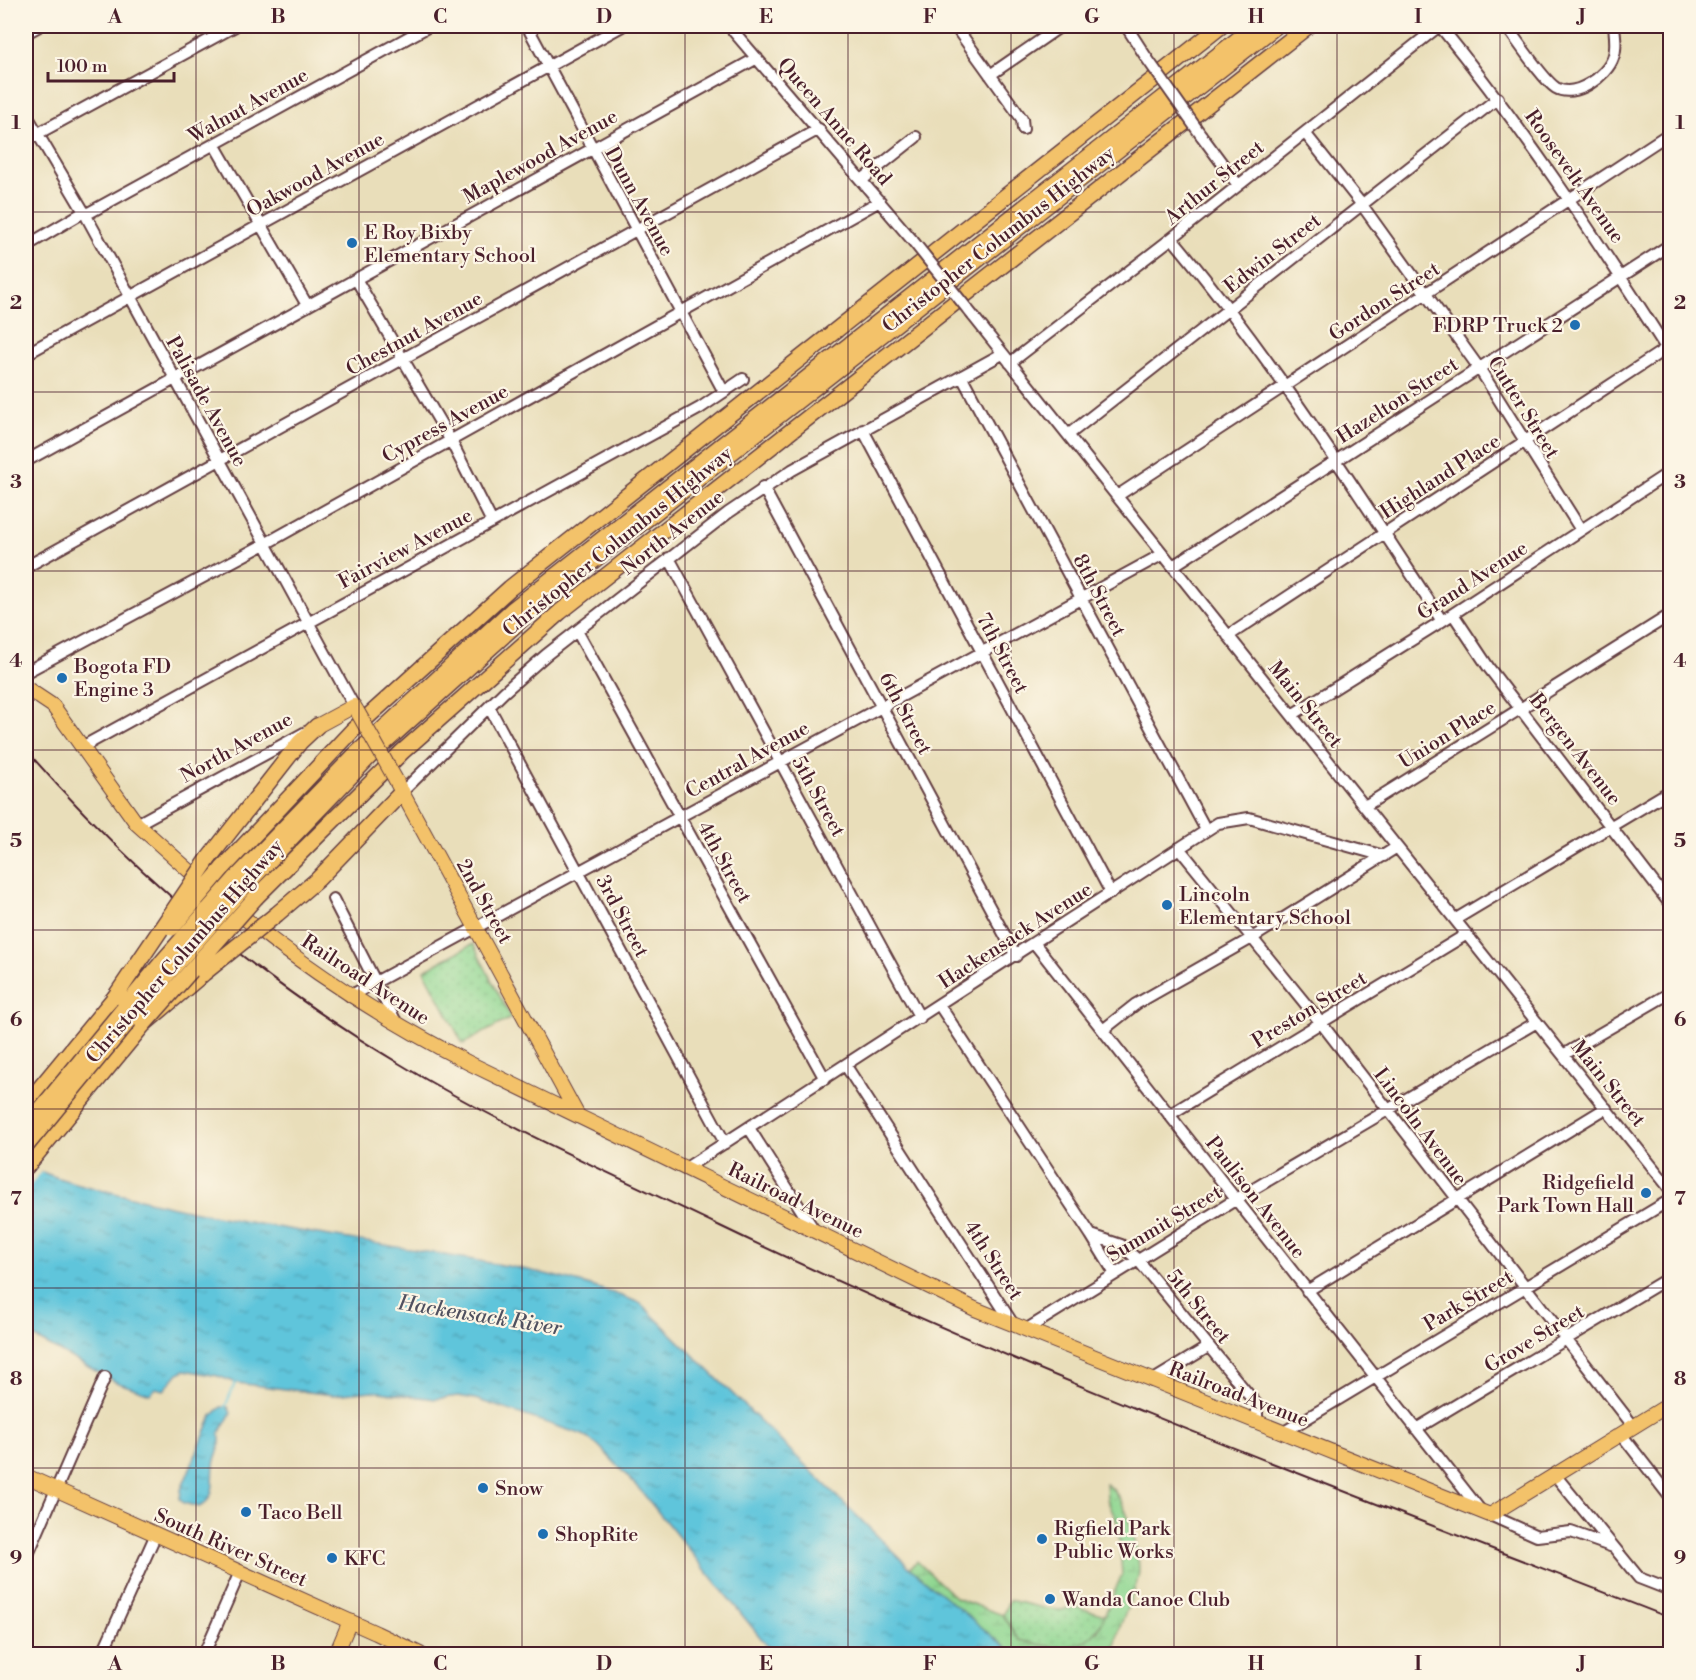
<svg xmlns="http://www.w3.org/2000/svg" width="1696" height="1680" font-family="'Libre Bodoni',serif">
<style>
.wetland{fill:url(#wetland-marsh);stroke:#6d7b5e;stroke-width:1.5}
.park{fill:url(#park-dots);stroke:#6d7b5e;stroke-width:1.5}
.water{fill:url(#water-ripples);stroke:#547283;stroke-width:1.5}
.pier{fill:#e9deba}
.lines{fill:none;stroke-linecap:round;stroke-linejoin:round}
.stream{stroke:#5ec5db;stroke-width:2}
.minor-casing{stroke:#623c40;stroke-width:14}
.major-casing{stroke:#623c40;stroke-width:16}
.highway-casing{stroke:#623c40;stroke-width:18}
.minor{stroke:#fff;stroke-width:10}
.major{stroke:#f3c26a;stroke-width:14}
.highway{stroke:#f3c26a;stroke-width:15}
.rail{stroke:#4a1f2b;stroke-width:2}
.minor-bridge-casing{stroke:#623c40;stroke-width:14;stroke-linecap:butt}
.major-bridge-casing{stroke:#623c40;stroke-width:16;stroke-linecap:butt}
.highway-bridge-casing{stroke:#623c40;stroke-width:18;stroke-linecap:butt}
.minor-bridge{stroke:#fff;stroke-width:10}
.major-bridge{stroke:#f3c26a;stroke-width:14}
.highway-bridge{stroke:#f3c26a;stroke-width:15}
.grid{fill:none;stroke:#4a1f2b;stroke-width:1.5;stroke-opacity:0.55}
.poi-dot{fill:#1f6fb2;stroke:#fcf5e5;stroke-width:2}
.labels{text-anchor:middle;stroke-width:4.5;stroke-linejoin:round;paint-order:stroke}
.street-label{font-size:20px;fill:#4a1f2b;stroke:#fcf5e5}
.poi-label{font-size:20px;fill:#4a1f2b;stroke:#fcf5e5;text-anchor:start}
.water-label{font-size:21px;font-style:italic;fill:#505160;stroke:#fcf5e5}
.neatline{fill:none;stroke:#4a1f2b;stroke-width:2}
.grid-label{font-size:20px;text-anchor:middle;font-weight:bold;fill:#4a1f2b}
</style>
<defs>
<pattern id="wetland-marsh" width="20" height="14" patternUnits="userSpaceOnUse" patternTransform="scale(1.5)"><rect width="20" height="14" fill="#90d792"/><path d="M1 5h8M5 5V1M11 12h8M15 12V8" fill="none" stroke="#7eb87e"/></pattern>
<pattern id="park-dots" width="8" height="8" patternUnits="userSpaceOnUse" patternTransform="scale(1.5)"><rect width="8" height="8" fill="#90d792"/><path d="M2 2h.1M6 6h.1" fill="none" stroke="#7eb87e" stroke-width="1.8" stroke-linecap="round"/></pattern>
<pattern id="water-ripples" width="26" height="14" patternUnits="userSpaceOnUse" patternTransform="scale(1.5)"><rect width="26" height="14" fill="#5ec5db"/><path d="M2 4q2-2 4 0t4 0M15 11q2-2 4 0t4 0" fill="none" stroke="#509fb2"/></pattern>
</defs>
<rect width="100%" height="100%" fill="#fcf5e5"/>
<filter id="ink" filterUnits="userSpaceOnUse"><feTurbulence type="fractalNoise" baseFrequency=".0167" numOctaves="2"/><feDisplacementMap in="SourceGraphic" scale="12" xChannelSelector="R" yChannelSelector="G"/><feConvolveMatrix kernelMatrix="1 2 1 2 8 2 1 2 1" color-interpolation-filters="sRGB"/></filter>
<filter id="wash" filterUnits="userSpaceOnUse"><feTurbulence type="fractalNoise" baseFrequency=".008" numOctaves="4" result="noise"/><feDisplacementMap in="SourceGraphic" scale="24" xChannelSelector="R" yChannelSelector="G"/><feGaussianBlur stdDeviation="1.35" result="paint"/><feColorMatrix in="noise" values="0 0 0 0 0 0 0 0 0 0 0 0 0 0 0 0 0 1.4 0 .05"/><feComposite in="paint" operator="in"/></filter>
<g filter="url(#wash)">
<rect width="100%" height="100%" fill="#e9deba"/>
<path class="wetland" d="M1106 1484C1126 1495 1143 1557 1138 1578 1132 1603 1115 1628 1115 1654H1014L910 1568 917 1561 956 1598 1003 1615 1020 1640 1098 1631 1122 1574 1118 1525 1107 1499Z"/>
<path class="park" d="M473 944 511 1018 463 1044 424 970Z
M1009 1600 1048 1609 1062 1610 1074 1606 1105 1615C1088 1656 1056 1649 1019 1640L1003 1615Z"/>
<path class="water" d="M26 1165C65 1184 109 1191 152 1202 244 1224 339 1237 433 1253 504 1265 573 1276 640 1303L910 1568 1014 1654H774L641 1491 599 1446 583 1435 475 1399 458 1396 435 1399 372 1391 333 1395 237 1383 218 1376 185 1370 178 1373 164 1390 156 1388 150 1394 116 1382 26 1333Z
M221 1407H228L231 1413 219 1434C223 1447 215 1453 214 1466 212 1481 217 1498 199 1507L184 1503 180 1499 181 1490 212 1416Z"/>
<path class="pier" d="M26 1162 43 1170 26 1191Z"/>
<g class="lines">
<path class="stream" d="M225 1407 236 1381"/>
</g>
</g>
<g filter="url(#ink)">
<g class="lines">
<g class="minor-casing">
<path id="minor" d="M527 26 724 392
M729 26 913 241
M955 26 1022 119 1023 129
M1126 26 1146 57
M1440 26C1525 130 1598 241 1670 354
M1506 26C1517 40 1543 80 1556 88 1575 99 1607 76 1613 58 1617 48 1615 36 1614 26
M26 33 39 26
M990 75 1061 26
M26 114 84 212 354 706
M1305 133 1362 205 1479 368 1581 530
M1201 135 1238 185
M26 140 235 26
M214 144 307 305
M862 180 916 137
M85 215 429 26
M1172 238C1273 359 1356 490 1442 621
M26 246 84 212
M356 279 451 441 492 522
M973 316 1670 1189
M26 354 622 26
M1010 363 1172 238 1439 26
M962 377 1206 830
M863 430 1111 893
M1068 435 1498 98
M26 461 757 58
M763 487 1016 956
M1117 496 1670 133
M669 558 920 1018
M1173 566 1670 245
M26 567 819 129
M1453 614 1489 668 1670 904
M577 631 825 1079
M1228 636 1670 346
M26 672 265 544 880 201
M489 707 725 1143
M1292 715 1442 621 1670 472
M82 747 700 408 743 379
M402 792 504 692 546 655 728 513 792 470 1002 354
M1365 806 1670 615
M137 824 306 732
M1179 848 1321 1023 1634 1427
M333 899 397 1024
M1456 919 1670 791
M1035 944 1481 1511
M350 996 1163 554
M940 1006 1091 1235 1121 1245 1138 1260 1257 1405V1421
M1103 1030 1136 1004 1252 938 1397 847
M1563 1055 1670 993
M846 1066 1013 1324
M1169 1115 1467 934
M749 1128 814 1230
M686 1168 1218 823 1249 818 1384 856
M1091 1235 1115 1274
M1307 1291 1606 1108
M1027 1329 1235 1200 1537 1022
M1152 1381 1208 1347
M1416 1429 1670 1277
M1284 1432 1670 1200
M1621 1434 1670 1497
M1555 1475 1639 1578 1670 1590
M1490 1515 1537 1536 1571 1532 1613 1547
M26 1559 105 1377
M102 1654 156 1534
M204 1654 240 1572"/>
</g>
<g class="major-casing">
<path id="major" d="M26 688 53 706 137 824 203 883
M317 726 354 706 357 711
M397 783 578 1116
M220 898C297 963 379 1017 469 1063L975 1309 1490 1515 1670 1404
M26 1476 376 1633 420 1654
M336 1654 350 1621"/>
</g>
<g class="highway-casing">
<path id="highway" d="M209 858 300 742 317 726
M222 869 353 730 510 588 1221 26
M235 879 355 755 512 610 1255 26
M244 887 369 757 542 601 1276 26
M256 897 402 752 560 612 1308 26
M277 914 318 879 402 792
M26 1105 115 997
M26 1167 143 1025 204 973"/>
</g>
<use href="#minor" class="minor"/>
<use href="#major" class="major"/>
<use href="#highway" class="highway"/>
<path class="rail" d="M26 750C133 873 259 980 400 1064 502 1126 613 1174 720 1226 1029 1375 1351 1493 1670 1618"/>
<g class="minor-bridge-casing">
<path id="minor-bridge" d="M1146 57 1201 135
M913 241 973 316"/>
</g>
<g class="major-bridge-casing">
<path id="major-bridge" d="M357 711 397 782"/>
</g>
<g class="highway-bridge-casing">
<path id="highway-bridge" d="M172 928 222 869
M204 973 277 914
M115 997 209 858
M143 1025 256 897
M26 1127 163 961 235 879
M26 1146 165 977 244 887"/>
</g>
<use href="#minor-bridge" class="minor-bridge"/>
<use href="#major-bridge" class="major-bridge"/>
<use href="#highway-bridge" class="highway-bridge"/>
</g>
</g>
<path class="grid" d="M196 26V1654M359 26V1654M522 26V1654M685 26V1654M848 26V1654M1011 26V1654M1174 26V1654M1337 26V1654M1500 26V1654M26 212H1670M26 392H1670M26 571H1670M26 750H1670M26 930H1670M26 1109H1670M26 1288H1670M26 1468H1670"/>
<g class="poi-dot">
<circle cx="352" cy="243" r="6"/>
<circle cx="1575" cy="325" r="6"/>
<circle cx="62" cy="678" r="6"/>
<circle cx="1167" cy="905" r="6"/>
<circle cx="1646" cy="1193" r="6"/>
<circle cx="483" cy="1488" r="6"/>
<circle cx="246" cy="1512" r="6"/>
<circle cx="543" cy="1534" r="6"/>
<circle cx="1042" cy="1539" r="6"/>
<circle cx="332" cy="1558" r="6"/>
<circle cx="1050" cy="1599" r="6"/>
</g>
<g class="labels">
<g class="street-label">
<text transform="translate(248 105) rotate(-29)" y="7">Walnut Avenue</text>
<text transform="translate(835 121) rotate(49)" y="7">Queen Anne Road</text>
<text transform="translate(540 156) rotate(-29)" y="7">Maplewood Avenue</text>
<text transform="translate(315 174) rotate(-29)" y="7">Oakwood Avenue</text>
<text transform="translate(1575 176) rotate(55)" y="7">Roosevelt Avenue</text>
<text transform="translate(1214 182) rotate(-39)" y="7">Arthur Street</text>
<text transform="translate(640 201) rotate(61)" y="7">Dunn Avenue</text>
<text transform="translate(998 239) rotate(-38)" y="7">Christopher Columbus Highway</text>
<text transform="translate(1272 253) rotate(-38)" y="7">Edwin Street</text>
<text transform="translate(1384 301) rotate(-33)" y="7">Gordon Street</text>
<text transform="translate(414 333) rotate(-29)" y="7">Chestnut Avenue</text>
<text transform="translate(1397 400) rotate(-33)" y="7">Hazelton Street</text>
<text transform="translate(207 401) rotate(61)" y="7">Palisade Avenue</text>
<text transform="translate(1524 407) rotate(58)" y="7">Cutter Street</text>
<text transform="translate(445 423) rotate(-29)" y="7">Cypress Avenue</text>
<text transform="translate(1440 476) rotate(-33)" y="7">Highland Place</text>
<text transform="translate(672 532) rotate(-38)" y="7">North Avenue</text>
<text transform="translate(617 541) rotate(-39)" y="7">Christopher Columbus Highway</text>
<text transform="translate(405 548) rotate(-28)" y="7">Fairview Avenue</text>
<text transform="translate(1472 580) rotate(-33)" y="7">Grand Avenue</text>
<text transform="translate(1100 595) rotate(62)" y="7">8th Street</text>
<text transform="translate(1003 653) rotate(62)" y="7">7th Street</text>
<text transform="translate(1306 704) rotate(51)" y="7">Main Street</text>
<text transform="translate(906 713) rotate(62)" y="7">6th Street</text>
<text transform="translate(1447 734) rotate(-32)" y="7">Union Place</text>
<text transform="translate(236 747) rotate(-29)" y="7">North Avenue</text>
<text transform="translate(1576 749) rotate(52)" y="7">Bergen Avenue</text>
<text transform="translate(747 759) rotate(-29)" y="7">Central Avenue</text>
<text transform="translate(819 796) rotate(61)" y="7">5th Street</text>
<text transform="translate(725 862) rotate(61)" y="7">4th Street</text>
<text transform="translate(485 901) rotate(61)" y="7">2nd Street</text>
<text transform="translate(623 916) rotate(62)" y="7">3rd Street</text>
<text transform="translate(1015 935) rotate(-33)" y="7">Hackensack Avenue</text>
<text transform="translate(184 951) rotate(-49)" y="7">Christopher Columbus Highway</text>
<text transform="translate(366 979) rotate(33)" y="7">Railroad Avenue</text>
<text transform="translate(1309 1009) rotate(-31)" y="7">Preston Street</text>
<text transform="translate(1609 1083) rotate(51)" y="7">Main Street</text>
<text transform="translate(1421 1126) rotate(53)" y="7">Lincoln Avenue</text>
<text transform="translate(1256 1197) rotate(52)" y="7">Paulison Avenue</text>
<text transform="translate(796 1200) rotate(26)" y="7">Railroad Avenue</text>
<text transform="translate(1164 1223) rotate(-31)" y="7">Summit Street</text>
<text transform="translate(994 1260) rotate(57)" y="7">4th Street</text>
<text transform="translate(1468 1300) rotate(-31)" y="7">Park Street</text>
<text transform="translate(1199 1306) rotate(51)" y="7">5th Street</text>
<text transform="translate(1534 1338) rotate(-31)" y="7">Grove Street</text>
<text transform="translate(1239 1394) rotate(21)" y="7">Railroad Avenue</text>
<text transform="translate(231 1547) rotate(24)" y="7">South River Street</text>
</g>
<g class="poi-label">
<text x="364" y="239">E Roy Bixby<tspan x="364" dy="23">Elementary School</tspan></text>
<text x="1563" y="332" text-anchor="end">FDRP Truck 2</text>
<text x="74" y="673">Bogota FD<tspan x="74" dy="23">Engine 3</tspan></text>
<text x="1179" y="901">Lincoln<tspan x="1179" dy="23">Elementary School</tspan></text>
<text x="1634" y="1189" text-anchor="end">Ridgefield<tspan x="1634" dy="23">Park Town Hall</tspan></text>
<text x="495" y="1495">Snow</text>
<text x="258" y="1519">Taco Bell</text>
<text x="1054" y="1535">Rigfield Park<tspan x="1054" dy="23">Public Works</tspan></text>
<text x="555" y="1541">ShopRite</text>
<text x="344" y="1565">KFC</text>
<text x="1062" y="1606">Wanda Canoe Club</text>
</g>
<g class="water-label">
<text transform="translate(480 1315) rotate(9)" y="7">Hackensack River</text>
</g>
</g>
<rect width="1696" height="1680" fill="none" stroke="#fcf5e5" stroke-width="66"/>
<path d="M48 72v9h126v-9" fill="none" stroke="#4a1f2b" stroke-width="3"/>
<text x="57" y="72" font-size="18" fill="#4a1f2b" stroke="#fcf5e5" stroke-width="4.5" paint-order="stroke">100 m</text>
<rect x="33" y="33" width="1630" height="1614" class="neatline"/>
<g class="grid-label">
<text x="115" y="23">A</text>
<text x="278" y="23">B</text>
<text x="440" y="23">C</text>
<text x="604" y="23">D</text>
<text x="766" y="23">E</text>
<text x="930" y="23">F</text>
<text x="1092" y="23">G</text>
<text x="1256" y="23">H</text>
<text x="1418" y="23">I</text>
<text x="1582" y="23">J</text>
<text x="16" y="129">1</text>
<text x="1680" y="129">1</text>
<text x="16" y="309">2</text>
<text x="1680" y="309">2</text>
<text x="16" y="488">3</text>
<text x="1680" y="488">3</text>
<text x="16" y="667">4</text>
<text x="1680" y="667">4</text>
<text x="16" y="847">5</text>
<text x="1680" y="847">5</text>
<text x="16" y="1026">6</text>
<text x="1680" y="1026">6</text>
<text x="16" y="1205">7</text>
<text x="1680" y="1205">7</text>
<text x="16" y="1385">8</text>
<text x="1680" y="1385">8</text>
<text x="16" y="1564">9</text>
<text x="1680" y="1564">9</text>
<text x="115" y="1670">A</text>
<text x="278" y="1670">B</text>
<text x="440" y="1670">C</text>
<text x="604" y="1670">D</text>
<text x="766" y="1670">E</text>
<text x="930" y="1670">F</text>
<text x="1092" y="1670">G</text>
<text x="1256" y="1670">H</text>
<text x="1418" y="1670">I</text>
<text x="1582" y="1670">J</text>
</g>
</svg>
